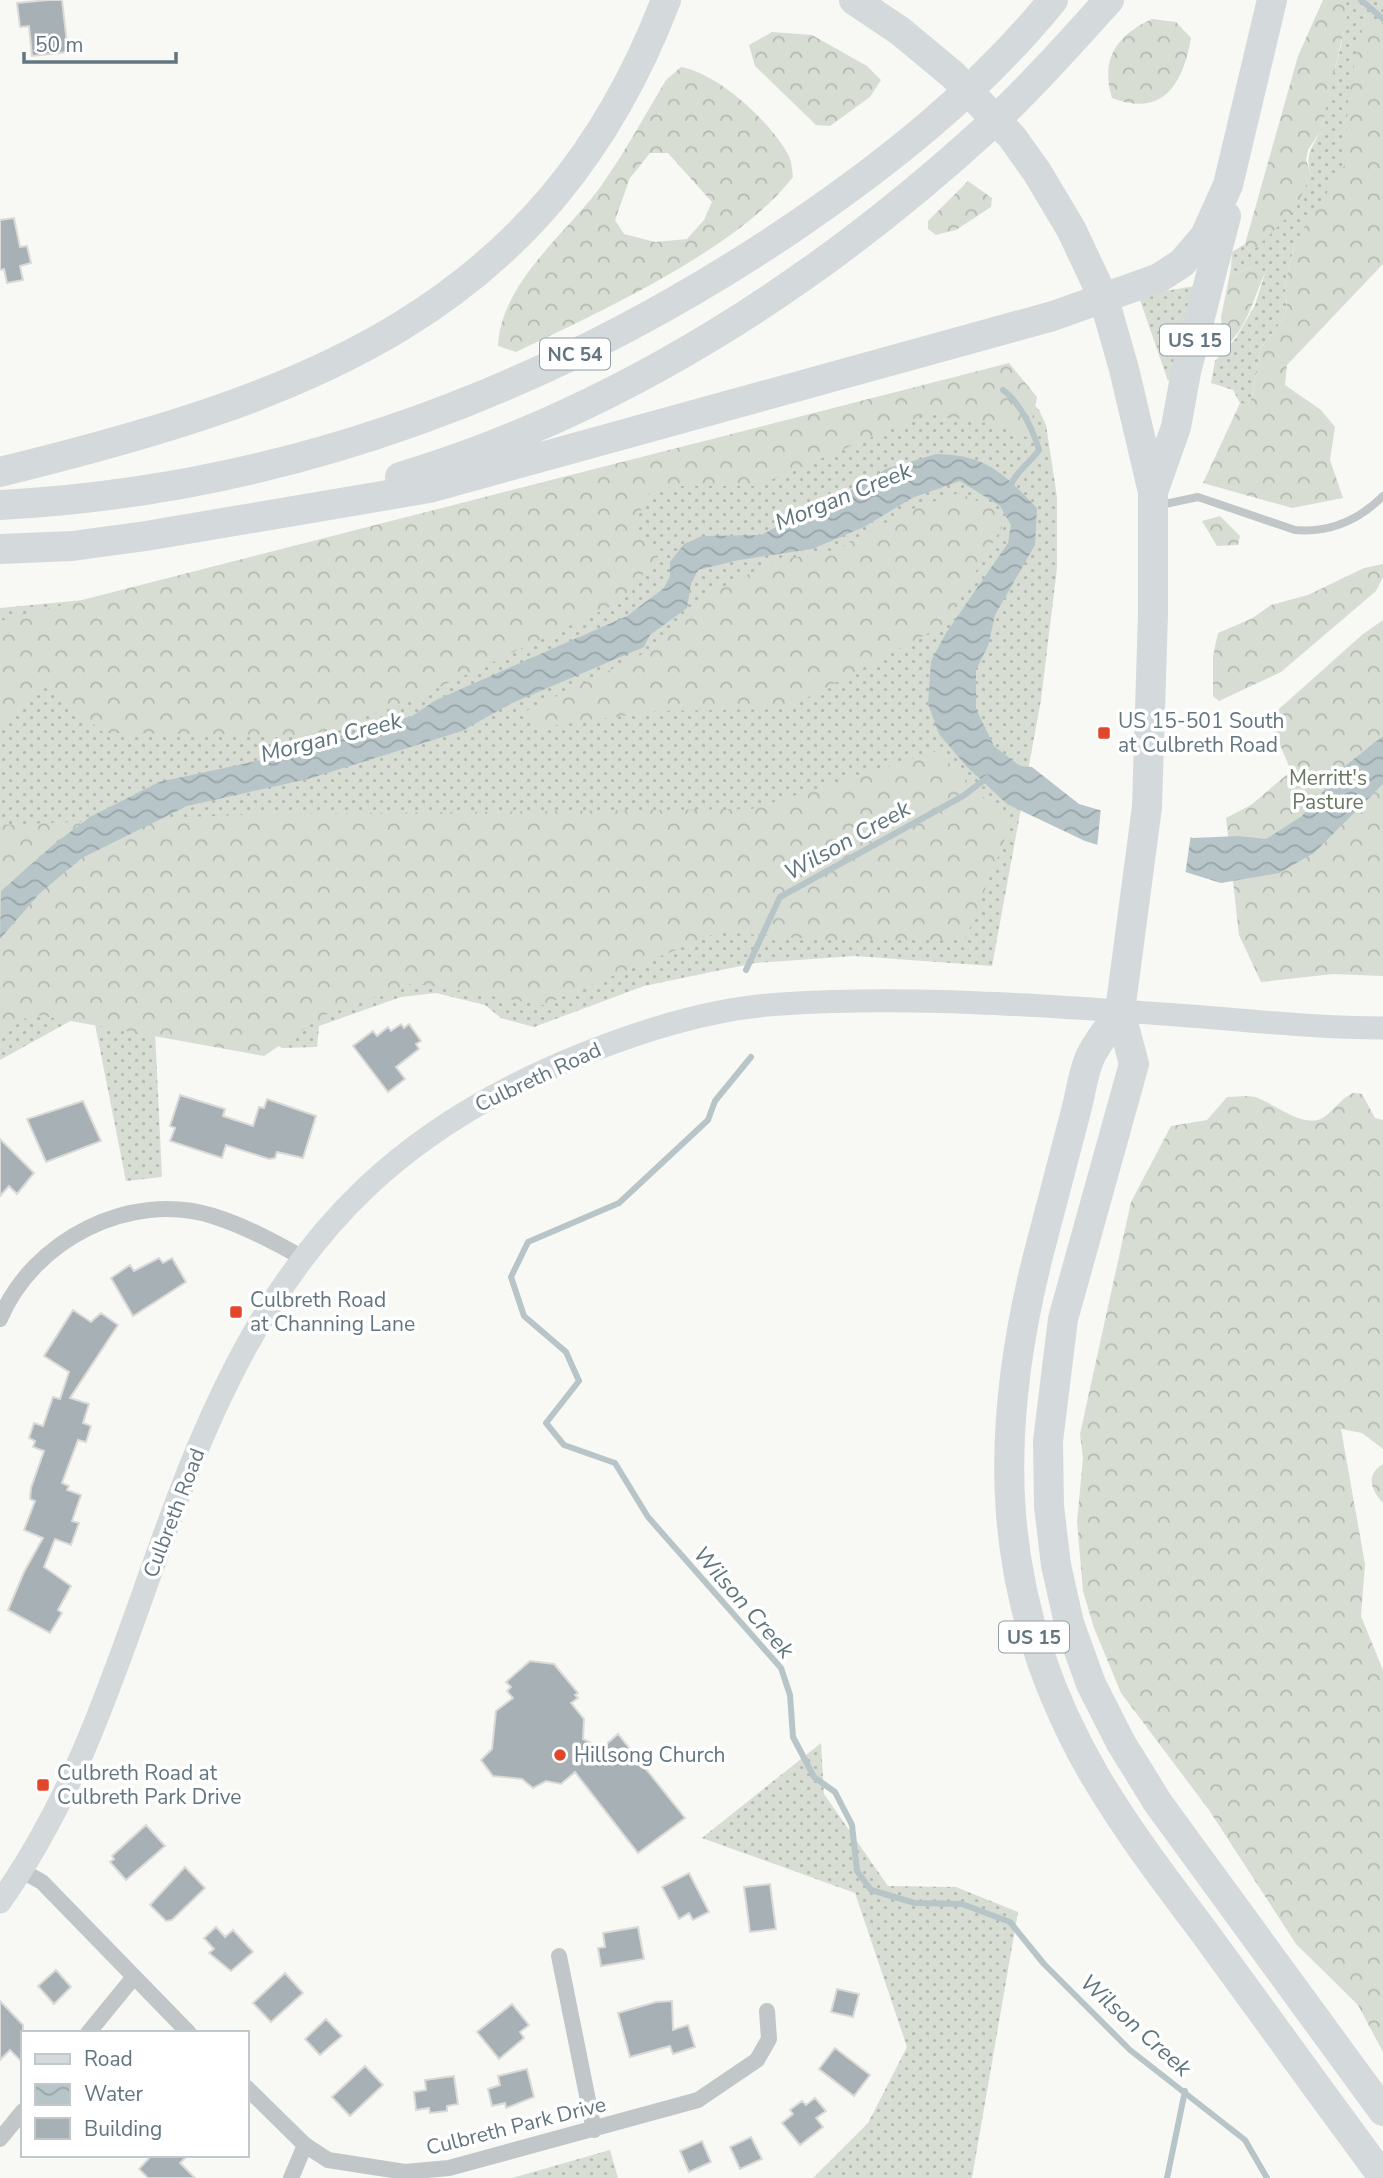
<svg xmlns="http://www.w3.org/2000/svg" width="1383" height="2178" font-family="'Nunito Sans',sans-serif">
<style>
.grass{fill:url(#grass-dots)}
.forest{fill:url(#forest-crowns);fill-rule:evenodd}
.water{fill:url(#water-waves)}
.pier{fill:#f8f8f5}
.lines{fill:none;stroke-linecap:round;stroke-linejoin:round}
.stream{stroke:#b7c5c8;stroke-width:6}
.building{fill:#a6b0b5;stroke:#dadad8;stroke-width:2}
.lane{stroke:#c1c6c9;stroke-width:8}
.street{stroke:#c1c6c9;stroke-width:16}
.secondary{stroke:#d4d9dc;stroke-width:23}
.highway{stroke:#d4d9dc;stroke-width:30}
.poi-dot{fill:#e2462b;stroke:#fff;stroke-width:2.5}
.labels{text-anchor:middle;stroke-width:7;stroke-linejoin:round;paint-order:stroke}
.shield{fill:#fff;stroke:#929fa6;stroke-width:2}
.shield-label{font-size:19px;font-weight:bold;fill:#637680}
.poi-label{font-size:21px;fill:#637680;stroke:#fff;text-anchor:start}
.park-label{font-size:21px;fill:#687862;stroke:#fff}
.street-label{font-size:21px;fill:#637680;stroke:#fff}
.water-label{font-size:23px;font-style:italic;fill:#5e767b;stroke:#fff}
</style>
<defs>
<pattern id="grass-dots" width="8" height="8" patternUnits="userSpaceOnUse" patternTransform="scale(1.75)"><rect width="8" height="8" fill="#d8ddd4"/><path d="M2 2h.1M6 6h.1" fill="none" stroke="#b3b8b1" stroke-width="1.8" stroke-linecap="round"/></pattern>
<pattern id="forest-crowns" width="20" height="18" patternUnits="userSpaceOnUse" patternTransform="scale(1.75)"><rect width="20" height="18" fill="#d8ddd4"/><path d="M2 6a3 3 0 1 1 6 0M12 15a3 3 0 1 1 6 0" fill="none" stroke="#b3b8b1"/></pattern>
<pattern id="water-waves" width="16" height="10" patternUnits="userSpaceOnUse" patternTransform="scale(1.75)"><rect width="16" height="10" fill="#b7c5c8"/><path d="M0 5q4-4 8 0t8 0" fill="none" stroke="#98a5a8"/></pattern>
</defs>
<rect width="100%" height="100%" fill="#f8f8f5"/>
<path class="grass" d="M1346 0H1383V148L1310 222 1295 243 1285 283 1287 306 1281 322 1260 349 1252 397 1248 405 1240 403 1233 390 1211 383 1215 361 1236 338 1255 305 1265 273 1252 267 1237 273 1231 268 1232 252 1245 244 1249 251 1311 175C1304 153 1313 148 1321 129 1325 119 1324 107 1327 97 1335 70 1348 27 1346 0Z
M1195 286 1170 379 1168 381 1140 300 1141 295Z
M1023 392 1039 410 1046 425 1057 497V568L1041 700 992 966 855 956 755 963 644 986 534 1027 501 1018 485 1005 436 993 401 997 319 1026 317 1047 282 1048 152 969 162 1177 126 1181 92 1009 0 1060V608L95 599 727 452Z
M821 1743 824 1794 888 1886 956 1887 1018 1912 972 2178H813L868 2123 907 2047 855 1893 702 1838Z
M610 2150 618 2178H512Z"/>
<path class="forest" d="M1323 0H1346L1347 17 1321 130 1308 150 1306 160 1311 175 1295 210 1256 248 1249 251 1245 244 1298 56Z
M1365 18 1383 24V264L1287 365 1285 385 1321 410 1335 427 1330 460 1343 498 1292 508 1203 483 1240 403 1248 405 1252 397 1260 349 1281 322 1287 306 1285 283 1295 243 1344 166 1349 87Z
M1152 19 1176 22 1191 38C1183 84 1163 118 1112 98 1100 59 1117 35 1152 19Z
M772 32 812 35 867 66 881 80 870 97 830 126 816 125 755 66 749 45Z
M681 67C718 73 772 123 789 156 792 162 792 171 793 177 737 250 599 312 516 352L498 346C501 282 567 233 601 186 625 152 645 115 666 80ZM650 153H668L712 202 704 220 687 239 655 242 624 234 615 220 630 178Z
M968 181 992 198 991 207 956 230 936 235 928 229V221Z
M1252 267H1260L1265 273C1253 299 1247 329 1224 348L1221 317 1231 268 1237 273Z
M1009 363 1037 397 1028 438 1007 427 928 413 757 486H675L649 493 634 525 662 552 618 603 410 701 311 735 104 733 44 683 0 723V621Z
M959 493 998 510 1002 527 944 625 786 709 659 711 544 727 522 713 649 651 703 596 776 561 835 550 912 509Z
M1220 516 1240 536 1238 545 1217 546 1202 521Z
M1383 564V577L1376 591 1281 672 1219 701 1213 696V656L1218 633 1251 619 1271 605 1308 595 1364 568Z
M1383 620V976L1333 974 1261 982 1239 935 1226 818 1251 805 1291 771 1269 718 1363 634Z
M937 751 1011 824 965 940H826L719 932 543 1005 414 983 325 1015 264 1056 32 1014 0 1035V825L262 814 752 809Z
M1353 1093 1362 1094 1375 1118 1383 1120V1449L1362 1433 1341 1429 1365 1564 1361 1616 1383 1670V2052L1358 2005 1296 1944 1209 1810 1121 1693 1094 1628 1083 1591 1077 1522 1083 1458 1080 1434 1131 1202 1171 1126 1207 1120 1227 1097C1236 1097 1245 1095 1255 1097 1273 1103 1299 1125 1318 1120 1332 1115 1339 1099 1353 1093Z
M1383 1464V1503C1371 1490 1365 1475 1383 1464Z"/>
<path class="water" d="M936 454C987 455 1003 473 1037 508L1035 545 995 615 988 646 976 670V709L994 746 1020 766 1032 767 1079 804 1193 838 1239 836 1266 839 1302 816 1345 766 1383 736V784L1314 853 1279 873 1221 883 1085 841 1007 804 967 767 939 734 928 704 931 661 946 633 1008 543 1011 525 1000 506 960 481 912 498 864 527 812 549 739 560 698 570 691 584 687 608 650 635 644 647 510 704 462 731 308 779 187 806 82 858 40 893 0 939 1 891 53 845 90 817 159 782 289 754 307 745 412 716 436 700 627 616 664 588 670 576V562L684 544 702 536 761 535 801 514 831 503 886 469Z"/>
<path class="pier" d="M1101 807 1191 834 1185 876 1097 848Z"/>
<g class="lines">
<path class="stream" d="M1361 0 1383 19
M1003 390C1020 402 1033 430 1039 450 1030 463 1014 473 1010 488
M746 970 780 897 963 796 987 778
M751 1057 715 1101 708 1120 619 1203 528 1242 511 1277 524 1316 566 1352 579 1381 546 1423 564 1445 615 1463 648 1517 781 1668 790 1695 793 1737 814 1777 835 1792 852 1825 857 1871 871 1890 915 1903 962 1904 1010 1922 1044 1964 1130 2050 1245 2140 1267 2178
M1167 2178 1185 2091"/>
</g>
<path class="building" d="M48 0H62L68 52 32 56 29 26 20 27 17 3Z
M14 218 20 247 27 246 31 263 20 266 23 280 7 283 4 269 0 270V220Z
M401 1024 404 1028 409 1024 421 1041 416 1044 419 1049 396 1067 405 1079 388 1092 353 1046 373 1031 377 1036 388 1027 391 1031Z
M180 1095 225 1109 223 1116 253 1126 259 1107 264 1108 267 1099 316 1116 303 1158 277 1152 275 1158 269 1159 226 1145 222 1158 170 1141 175 1128 170 1126Z
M83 1101 101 1141 46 1162 27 1119Z
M0 1139 34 1173 17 1194 9 1186 0 1196Z
M159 1258 163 1263 172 1258 186 1282 133 1316 111 1278 130 1265 134 1271Z
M73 1310 91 1322 101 1313 118 1325 70 1398 89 1404 83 1423 91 1426 86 1442 78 1440 62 1483 69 1486 67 1490 81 1495 72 1521 79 1523 71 1545 55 1539 44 1567 71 1586 58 1610 62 1613 50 1633 8 1610 24 1572 43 1538 24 1530 35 1501 30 1499 31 1488 44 1451 33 1447 35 1441 29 1438 34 1423 43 1426 53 1397 60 1399 69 1372 44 1356Z
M530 1661 554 1664 578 1693 575 1695 578 1698 571 1703 584 1719 583 1739 602 1748 618 1734 685 1818 638 1853 575 1772 561 1784 546 1781 533 1788 522 1779 493 1776 481 1760 492 1749 496 1711 513 1698 507 1691 511 1687 506 1682Z
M146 1825 165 1846 126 1880 110 1862 114 1859 112 1856Z
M185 1867 205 1888 172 1920 166 1921 150 1905Z
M689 1873 709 1912 693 1920 689 1913 679 1919 662 1887Z
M770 1884 776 1929 750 1932 744 1887Z
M216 1927 225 1937 233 1930 253 1952 231 1971 209 1953 214 1949 204 1938Z
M638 1927 644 1959 601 1966 598 1948 605 1947 603 1933Z
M56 1970 71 1987 54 2004 38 1986Z
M285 1973 303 1993 271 2022 253 2003Z
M837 1989 859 1994 853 2017 831 2012Z
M0 2001 23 2025V2063L10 2050 0 2060Z
M672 2001 673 2030 688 2025 695 2047 673 2054 670 2046 630 2057 618 2013 656 2002Z
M512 2004 529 2025 520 2032 524 2038 499 2059 477 2032Z
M326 2019 342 2036 320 2055 305 2039Z
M835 2048 870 2075 854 2096 819 2069Z
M365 2066 383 2085 350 2116 332 2097Z
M527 2069 534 2097 506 2108 505 2103 492 2106 488 2089 500 2085 498 2076Z
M454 2076 458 2104 447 2106V2111L430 2113 429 2108 416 2110 414 2092 426 2090 425 2080Z
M815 2098 826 2111 816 2118 823 2127 800 2145 782 2123 793 2114 790 2110 802 2101 806 2105Z
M751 2137 762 2159 740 2169 730 2147Z
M702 2141 711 2162 689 2172 680 2151Z
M152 2155H188L180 2163 195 2178H148L139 2169Z"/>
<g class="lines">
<path class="lane" d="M1160 505 1198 497 1295 530C1330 533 1358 521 1383 496"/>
<path class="street" d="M0 1319C33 1240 130 1190 213 1216 245 1226 273 1241 301 1257
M22 1871 42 1882 189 2033
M559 1956 594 2130
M88 2033 133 1978
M247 2088 305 2145 328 2160 405 2172 449 2168 698 2100 757 2060 769 2039 767 2011
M0 2139 23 2111
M291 2178 305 2145"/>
<path class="secondary" d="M0 1902C109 1750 142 1560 222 1394 302 1225 407 1125 581 1055 645 1029 712 1008 781 1004 922 995 1064 1007 1204 1017 1264 1022 1324 1028 1383 1028"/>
<path class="highway" d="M854 0 900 31 953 75 1012 137 1037 172 1071 229 1104 299 1124 369 1153 492V614L1147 807 1120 1011 1134 1064 1063 1319 1048 1441 1049 1506 1056 1565 1069 1623 1091 1684 1121 1743 1158 1803 1383 2111
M0 472C302 398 546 314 666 0
M400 477C620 411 820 281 988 127 1031 87 1070 43 1109 0
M1153 492 1176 427 1186 372 1226 216
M0 505C288 490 553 389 791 229 887 164 980 90 1053 0
M0 549 72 546 146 536 429 488 1053 316 1159 278 1182 263 1205 236 1228 185 1272 0
M1120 1011C1111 1025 1099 1040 1091 1055 1083 1071 1081 1093 1076 1111 1065 1153 1054 1195 1043 1237 991 1430 992 1599 1095 1776 1128 1832 1168 1884 1207 1936 1265 2016 1324 2097 1383 2177"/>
</g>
<g class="poi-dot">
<rect x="1097" y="726" width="14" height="14" rx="3.5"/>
<rect x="229" y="1305" width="14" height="14" rx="3.5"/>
<circle cx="560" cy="1755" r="7"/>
<rect x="36" y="1778" width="14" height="14" rx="3.5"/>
</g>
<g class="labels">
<g class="shield">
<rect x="1160" y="324.5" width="70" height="31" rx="5"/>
<rect x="540" y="338.5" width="70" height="31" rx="5"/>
<rect x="999" y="1621.5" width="70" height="31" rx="5"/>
</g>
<g class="shield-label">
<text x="1195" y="347">US 15</text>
<text x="575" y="361">NC 54</text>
<text x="1034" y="1644">US 15</text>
</g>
<g class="poi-label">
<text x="1118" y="728">US 15-501 South<tspan x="1118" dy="24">at Culbreth Road</tspan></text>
<text x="250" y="1307">Culbreth Road<tspan x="250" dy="24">at Channing Lane</tspan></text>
<text x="574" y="1762">Hillsong Church</text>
<text x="57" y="1780">Culbreth Road at<tspan x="57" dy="24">Culbreth Park Drive</tspan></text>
</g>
<g class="park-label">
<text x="1328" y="785">Merritt's<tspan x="1328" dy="24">Pasture</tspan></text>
</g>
<g class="street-label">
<text transform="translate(538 1077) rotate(-25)" y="7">Culbreth Road</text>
<text transform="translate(174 1513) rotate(-69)" y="7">Culbreth Road</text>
<text transform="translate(516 2126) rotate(-14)" y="7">Culbreth Park Drive</text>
</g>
<g class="water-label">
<text transform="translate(843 496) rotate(-22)" y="8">Morgan Creek</text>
<text transform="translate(331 737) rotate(-14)" y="8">Morgan Creek</text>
<text transform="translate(847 840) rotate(-29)" y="8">Wilson Creek</text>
<text transform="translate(744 1602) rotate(49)" y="8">Wilson Creek</text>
<text transform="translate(1136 2025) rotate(42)" y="8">Wilson Creek</text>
</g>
</g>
<rect x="21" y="2031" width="228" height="126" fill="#ffffff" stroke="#c1c8cc" stroke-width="2"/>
<rect x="35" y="2054" width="35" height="10" fill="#d4d9dc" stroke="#c1c8cc" stroke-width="2"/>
<text x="84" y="2066" font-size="21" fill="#637680">Road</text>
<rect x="35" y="2084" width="35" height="21" fill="url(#water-waves)" stroke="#c1c8cc" stroke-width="2"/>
<text x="84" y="2101" font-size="21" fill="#637680">Water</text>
<rect x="35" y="2118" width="35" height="21" fill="#a6b0b5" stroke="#c1c8cc" stroke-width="2"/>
<text x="84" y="2136" font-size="21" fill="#637680">Building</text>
<path d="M24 52v10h152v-10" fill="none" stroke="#637680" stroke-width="3.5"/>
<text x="35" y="52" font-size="21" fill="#637680" stroke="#ffffff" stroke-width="5" paint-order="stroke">50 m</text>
</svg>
